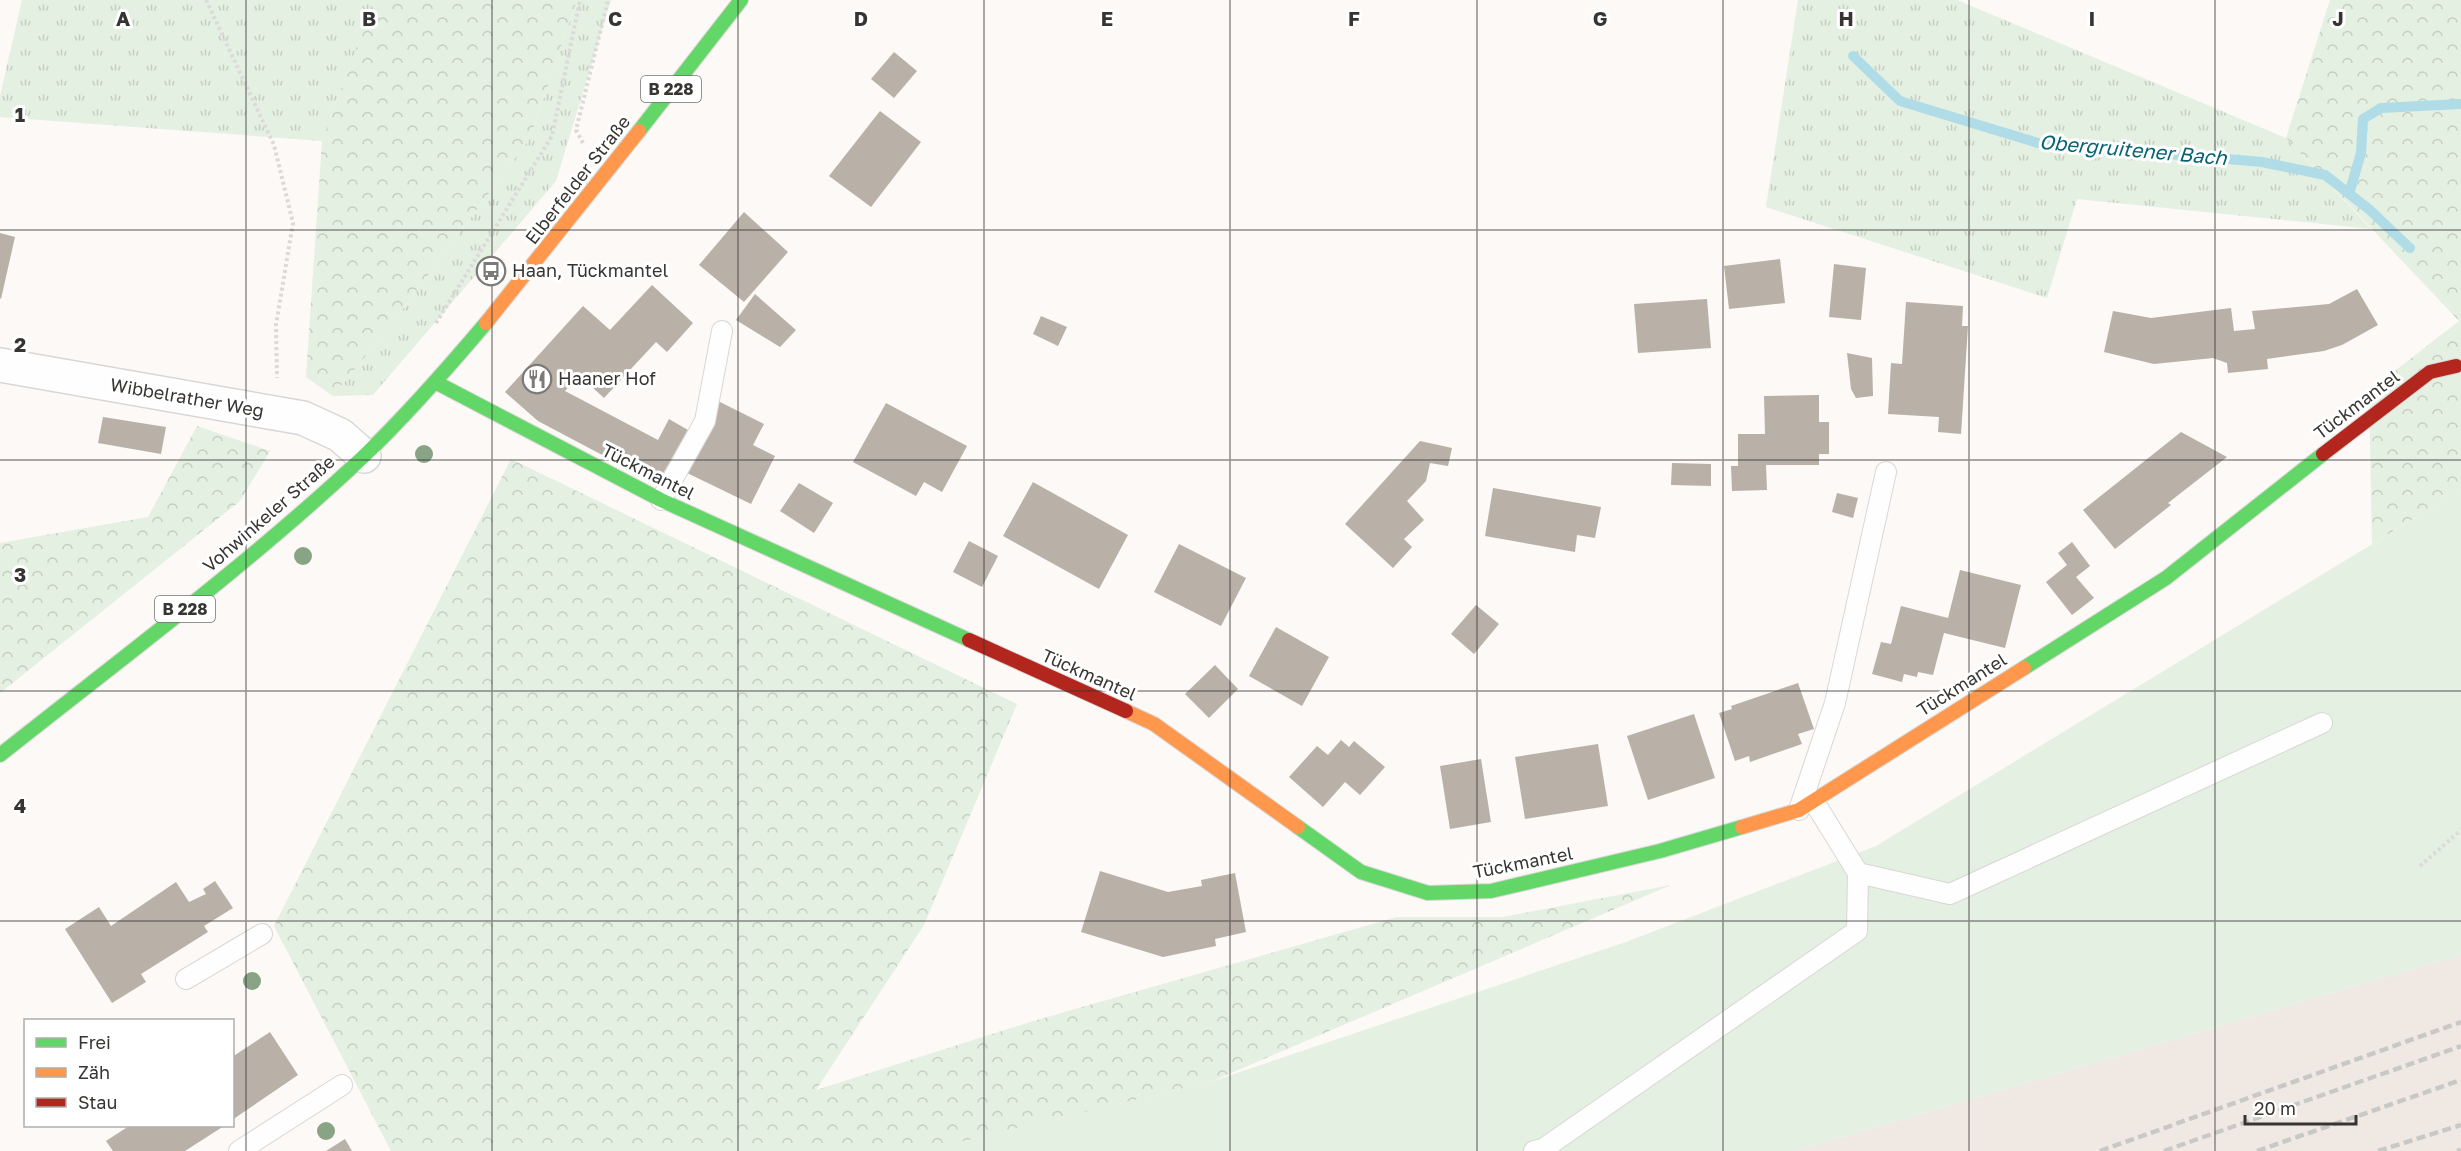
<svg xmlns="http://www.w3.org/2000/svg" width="2461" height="1151" font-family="'Golos Text',sans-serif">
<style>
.built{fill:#f0e9e3}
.grass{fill:url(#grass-tufts)}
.forest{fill:url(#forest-crowns)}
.green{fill:#e4f0e1}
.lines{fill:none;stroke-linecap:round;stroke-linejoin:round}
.stream{stroke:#b0dce7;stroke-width:10}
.building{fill:#b9b0a8}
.lane-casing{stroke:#d9d7d5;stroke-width:22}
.street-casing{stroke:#d9d7d5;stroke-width:36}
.fast-casing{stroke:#d9d7d5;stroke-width:16}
.slow-casing{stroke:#d9d7d5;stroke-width:16}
.jam-casing{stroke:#d9d7d5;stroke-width:16}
.path{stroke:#dbdad9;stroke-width:4;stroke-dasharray:3 3;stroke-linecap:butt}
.lane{stroke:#fffefe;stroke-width:20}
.street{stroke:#fffefe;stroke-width:33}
.fast{stroke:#63d668;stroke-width:14}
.slow{stroke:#ff974d;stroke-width:14}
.jam{stroke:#b3261e;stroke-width:14}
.rail{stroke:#c8c8c6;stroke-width:4.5;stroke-dasharray:9 4.5;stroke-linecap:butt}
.tree{fill:#88a485}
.grid{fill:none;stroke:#373533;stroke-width:1.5;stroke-opacity:0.55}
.labels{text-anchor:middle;stroke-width:6;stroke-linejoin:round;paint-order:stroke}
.shield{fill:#fff;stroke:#737270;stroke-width:1.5}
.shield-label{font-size:16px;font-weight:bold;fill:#373533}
.street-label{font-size:18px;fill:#373533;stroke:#fff}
.poi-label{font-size:18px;fill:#373533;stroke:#fff;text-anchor:start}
.water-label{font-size:20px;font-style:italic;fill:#076274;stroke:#fff}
.grid-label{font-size:20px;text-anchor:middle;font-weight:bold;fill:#373533;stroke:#fff;stroke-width:6;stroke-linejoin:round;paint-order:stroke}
</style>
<defs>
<pattern id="grass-tufts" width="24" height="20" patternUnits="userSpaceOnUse" patternTransform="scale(1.5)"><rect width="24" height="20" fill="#e4f0e1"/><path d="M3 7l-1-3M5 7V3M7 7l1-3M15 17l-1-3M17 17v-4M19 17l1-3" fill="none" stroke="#c4cec2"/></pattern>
<pattern id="forest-crowns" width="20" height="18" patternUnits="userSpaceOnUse" patternTransform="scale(1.5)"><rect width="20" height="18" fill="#e4f0e1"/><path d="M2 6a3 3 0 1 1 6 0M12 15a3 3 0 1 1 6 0" fill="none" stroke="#c4cec2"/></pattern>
</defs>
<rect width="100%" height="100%" fill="#fcf9f6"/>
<path class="built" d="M2461 955V1151H1796Z"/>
<path class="grass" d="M22 0H374L322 141 0 117V96Z
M577 0H611L556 181 373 395 333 396 394 321 530 138Z
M1798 0H1957L2286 138 2371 229 2077 199 2047 298 1766 207Z"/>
<path class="forest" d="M374 0H577L530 138 394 321 333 396 306 377 322 141Z
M2330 0H2461V490L2372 544 2369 391 2459 321 2286 138Z
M197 426 270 451 240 501 0 693V543L148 517Z
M511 459 1017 704 924 925 816 1090 1030 1022 1397 917H1503L1671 885 1210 1082 961 1142 962 1151H391L274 926Z"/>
<path class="green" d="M2461 490V955L1796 1151H962L960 1142 1210 1082 1626 942 1876 846Z"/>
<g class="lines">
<path class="stream" d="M1853 56 1900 101 2038 143 2262 162 2325 175 2370 210 2410 248
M2349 194 2361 153 2363 119 2381 108 2461 104"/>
</g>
<path class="building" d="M894 52 917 71 894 98 871 79Z
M880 111 921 142 871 207 829 176Z
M744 212 788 252 744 302 699 265Z
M0 233 15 237 1 299 0 298Z
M1780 259 1785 303 1729 309 1724 266Z
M1834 264 1866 268 1861 320 1829 317Z
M652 285 693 323 667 352 656 342 604 398 579 375 565 391 658 440 669 419 688 430 657 484 538 421 505 392 583 306 610 330Z
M2357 289 2378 325 2342 345 2324 351 2267 359 2268 369 2228 373 2227 363 2213 358 2154 364 2104 352 2113 311 2151 318 2231 308 2234 331 2255 329 2252 311 2329 304Z
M755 294 796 330 780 347 736 320Z
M1707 299 1711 348 1638 353 1634 304Z
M1906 302 1963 306 1962 326H1968L1961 434 1938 432 1939 417 1888 414 1891 363 1902 364Z
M1041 316 1067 327 1058 346 1033 334Z
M1847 353 1872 358 1873 396 1856 398 1851 389Z
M1819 395V422H1829V454H1819V465H1766L1767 490 1732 491 1731 466H1738V434H1765L1764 396Z
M716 400 764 424 753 445 775 456 751 504 683 471Z
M886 403 967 446 942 492 924 482 916 496 853 462Z
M103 417 166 427 161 454 98 443Z
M2181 432 2227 457 2168 503 2171 505 2115 549 2083 510Z
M1420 441 1452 448 1448 466 1430 463 1426 481 1407 501 1424 520 1404 539 1412 547 1393 568 1345 524Z
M1672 463 1711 464V486L1671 485Z
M1033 482 1128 535 1099 589 1003 536Z
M799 483 833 503 814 533 780 511Z
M1493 488 1601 507 1595 538 1577 535 1575 552 1485 536Z
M1837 493 1858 498 1853 518 1832 512Z
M969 541 998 556 982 587 953 572Z
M2072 542 2090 566 2076 577 2094 598 2072 615 2046 582 2067 565 2058 553Z
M1179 544 1246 578 1221 626 1154 592Z
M1960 570 2021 585 2005 648 1944 633 1933 675 1918 672 1917 677 1904 674 1902 682 1872 674 1881 642 1891 644 1901 606 1948 618Z
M1476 605 1499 624 1474 654 1451 634Z
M1276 627 1329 657 1302 706 1249 676Z
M1215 665 1238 689 1209 718 1185 694Z
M1798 683 1814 729 1798 734 1802 744 1750 762 1749 756 1735 761 1719 713 1732 709 1731 706Z
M1694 714 1715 778 1648 800 1627 736Z
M1341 740 1349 747 1354 741 1385 767 1360 795 1345 782 1323 807 1289 777 1317 746 1328 755Z
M1598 744 1608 806 1525 819 1515 757Z
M1481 759 1491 822 1450 829 1440 766Z
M1100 871 1168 892 1202 886 1201 880 1235 873 1246 932 1215 939 1216 946 1163 957 1081 932Z
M215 881 233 908 204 926 208 932 141 974 146 982 112 1003 65 929 99 907 111 926 176 882 189 902 206 894 203 889Z
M270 1032 298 1075 232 1120V1057Z
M129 1126H224L185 1151H113L106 1141Z
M345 1139 352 1151H326Z"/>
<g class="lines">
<g class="lane-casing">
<path id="lane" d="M661 500 705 421 722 331
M1799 810 1835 703 1886 472
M1858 873 1950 894 2322 723
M186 979 262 934
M239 1151 342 1085
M1534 1151 1543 1149 1857 931 1858 873 1813 800"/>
</g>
<g class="street-casing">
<path id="street" d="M0 365 303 418 340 435 364 456"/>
</g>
<g class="fast-casing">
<path id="fast" d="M639 131 741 0
M435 382 661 500 969 640
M2024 668 2166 578 2323 454
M0 755C122 658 249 564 363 457 407 415 447 369 486 323
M1298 827 1361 872 1428 893 1491 891 1660 851 1742 827"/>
</g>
<g class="slow-casing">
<path id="slow" d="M486 323 639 131
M1126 711 1154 724 1298 827
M1742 827 1799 810 2024 668"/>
</g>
<g class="jam-casing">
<path id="jam" d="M2323 454 2430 372 2456 366
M969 640 1126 711"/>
</g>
<path class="path" d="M206 0 274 145 293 223 276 325 277 378
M583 143 576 130 608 0
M436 323 552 136 580 0
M2420 866 2461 830"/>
<use href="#lane" class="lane"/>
<use href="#street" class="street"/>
<use href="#fast" class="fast"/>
<use href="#slow" class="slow"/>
<use href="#jam" class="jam"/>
<path class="rail" d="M2100 1151 2461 1022
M2164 1151 2461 1046
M2257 1151 2461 1080
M2378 1151 2461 1125
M2457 1151 2461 1150"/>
</g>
<g class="tree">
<circle cx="424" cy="454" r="9"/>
<circle cx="303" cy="556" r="9"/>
<circle cx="252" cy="981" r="9"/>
<circle cx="326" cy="1131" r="9"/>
</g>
<path class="grid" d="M246 0V1151M492 0V1151M738 0V1151M984 0V1151M1230 0V1151M1477 0V1151M1723 0V1151M1969 0V1151M2215 0V1151M0 230H2461M0 460H2461M0 691H2461M0 921H2461"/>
<defs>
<g id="bus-ring" transform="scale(1.5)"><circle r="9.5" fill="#fff" stroke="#7c7a77" stroke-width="1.5"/><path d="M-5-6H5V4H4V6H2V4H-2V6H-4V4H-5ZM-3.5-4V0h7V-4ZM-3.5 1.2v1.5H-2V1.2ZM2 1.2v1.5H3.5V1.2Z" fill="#7c7a77"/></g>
<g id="restaurant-ring" transform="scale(1.5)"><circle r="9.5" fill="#fff" stroke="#7c7a77" stroke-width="1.5"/><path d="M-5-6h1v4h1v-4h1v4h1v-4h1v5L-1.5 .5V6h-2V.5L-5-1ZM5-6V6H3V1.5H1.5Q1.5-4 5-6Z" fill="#7c7a77"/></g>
</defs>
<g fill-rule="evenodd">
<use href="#bus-ring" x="491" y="271"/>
<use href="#restaurant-ring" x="537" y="379"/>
</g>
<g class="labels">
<g class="shield">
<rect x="641" y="76" width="60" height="26" rx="4.5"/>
<rect x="155" y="596" width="60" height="26" rx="4.5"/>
</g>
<g class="shield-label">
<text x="671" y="95">B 228</text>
<text x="185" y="615">B 228</text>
</g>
<g class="street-label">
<text transform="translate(578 180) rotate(-52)" y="6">Elberfelder Straße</text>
<text transform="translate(187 398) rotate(10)" y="6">Wibbelrather Weg</text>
<text transform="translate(2357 405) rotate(-37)" y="6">Tückmantel</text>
<text transform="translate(648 472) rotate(27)" y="6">Tückmantel</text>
<text transform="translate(269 514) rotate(-41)" y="6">Vohwinkeler Straße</text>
<text transform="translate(1089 675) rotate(24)" y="6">Tückmantel</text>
<text transform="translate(1962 685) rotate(-32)" y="6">Tückmantel</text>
<text transform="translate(1523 863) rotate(-11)" y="6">Tückmantel</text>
</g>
<g class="poi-label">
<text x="512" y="277">Haan, Tückmantel</text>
<text x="558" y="385">Haaner Hof</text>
</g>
<g class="water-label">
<text transform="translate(2133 150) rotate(5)" y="7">Obergruitener Bach</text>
</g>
</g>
<g class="grid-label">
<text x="123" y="26">A</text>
<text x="369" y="26">B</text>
<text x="615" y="26">C</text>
<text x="861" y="26">D</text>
<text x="1107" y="26">E</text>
<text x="1354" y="26">F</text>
<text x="1600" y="26">G</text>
<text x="1846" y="26">H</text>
<text x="2092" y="26">I</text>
<text x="2338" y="26">J</text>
<text x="20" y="122">1</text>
<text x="20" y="352">2</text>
<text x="20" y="582">3</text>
<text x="20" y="813">4</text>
</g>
<rect x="24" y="1019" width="210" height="108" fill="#ffffff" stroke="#afaead" stroke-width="1.5"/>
<rect x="36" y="1038" width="30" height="9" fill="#63d668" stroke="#afaead" stroke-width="1.5"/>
<text x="78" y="1049" font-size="18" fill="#373533">Frei</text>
<rect x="36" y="1068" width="30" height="9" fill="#ff974d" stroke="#afaead" stroke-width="1.5"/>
<text x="78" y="1079" font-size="18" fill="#373533">Zäh</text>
<rect x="36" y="1098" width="30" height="9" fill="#b3261e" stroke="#afaead" stroke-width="1.5"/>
<text x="78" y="1109" font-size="18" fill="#373533">Stau</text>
<path d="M2245 1115v9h111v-9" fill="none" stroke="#373533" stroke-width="3"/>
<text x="2254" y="1115" font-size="18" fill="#373533" stroke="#ffffff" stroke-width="4.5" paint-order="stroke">20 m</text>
</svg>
